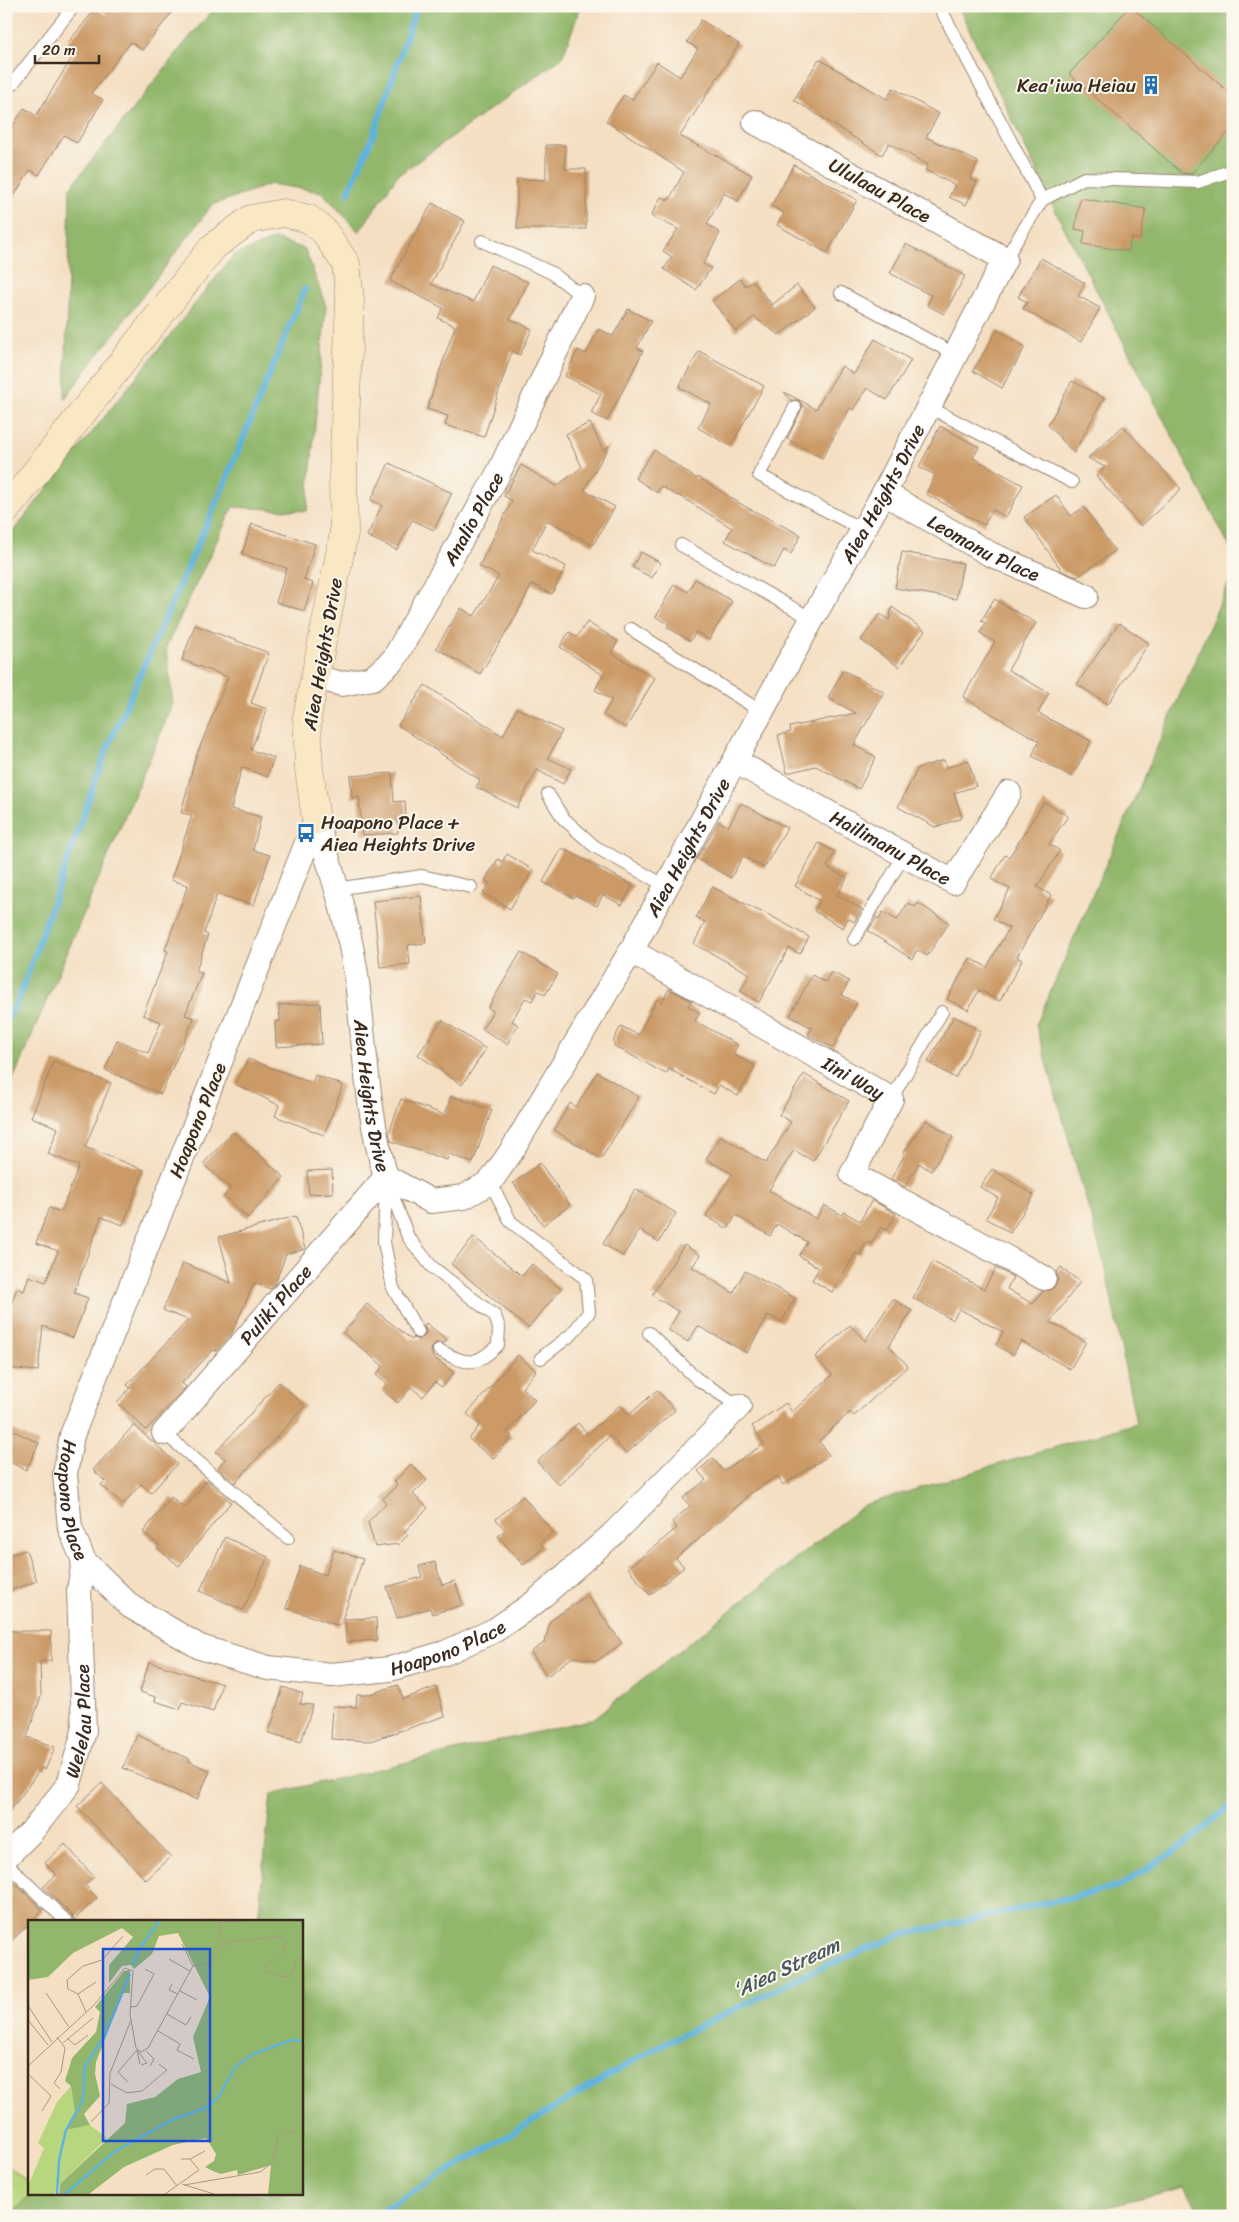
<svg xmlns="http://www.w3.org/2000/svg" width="1239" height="2222" font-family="Sriracha,sans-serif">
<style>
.green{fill:#b8d67d;stroke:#7a804e}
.forest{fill:#92b76c;stroke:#667045}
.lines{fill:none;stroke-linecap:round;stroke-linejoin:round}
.stream{stroke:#60b3db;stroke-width:6}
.building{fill:#cb9a66}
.lane-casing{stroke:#988470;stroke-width:14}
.street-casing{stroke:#988470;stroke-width:26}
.secondary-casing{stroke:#988470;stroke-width:29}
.lane{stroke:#fff;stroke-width:12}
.street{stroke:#fff;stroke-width:24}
.secondary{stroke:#fae7c3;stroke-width:28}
.labels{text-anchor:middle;stroke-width:4;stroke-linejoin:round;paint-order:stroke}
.poi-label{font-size:19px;fill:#3b2a1e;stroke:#fbf7ec;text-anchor:end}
.street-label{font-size:19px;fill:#3b2a1e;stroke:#fbf7ec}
.water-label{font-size:20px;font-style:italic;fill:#485a60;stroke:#fbf7ec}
.inset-river{fill:none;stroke:#60b3db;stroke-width:2.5}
.inset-road{fill:none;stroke:#aa9781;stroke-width:1}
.view{fill:#1d4ed8;fill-opacity:0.15;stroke:#1d4ed8;stroke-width:2.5}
.inset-edge{fill:none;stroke:#3b2a1e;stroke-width:2.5}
</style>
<rect width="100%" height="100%" fill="#fbf7ec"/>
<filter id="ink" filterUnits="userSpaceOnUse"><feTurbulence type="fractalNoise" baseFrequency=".02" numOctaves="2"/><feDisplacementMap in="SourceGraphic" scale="10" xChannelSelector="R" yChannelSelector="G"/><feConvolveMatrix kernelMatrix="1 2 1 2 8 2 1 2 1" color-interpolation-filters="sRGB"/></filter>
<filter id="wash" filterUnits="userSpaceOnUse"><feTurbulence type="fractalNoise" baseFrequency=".0096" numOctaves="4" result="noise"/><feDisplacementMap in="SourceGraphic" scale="20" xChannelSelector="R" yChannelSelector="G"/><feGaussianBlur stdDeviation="1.12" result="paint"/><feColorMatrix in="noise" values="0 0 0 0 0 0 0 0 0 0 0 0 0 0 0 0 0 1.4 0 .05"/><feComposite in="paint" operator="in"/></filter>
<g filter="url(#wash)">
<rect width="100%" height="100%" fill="#f4dfc3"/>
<path class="green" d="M6 2165 29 2182V2193H33L10 2216H6Z"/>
<path class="forest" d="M217 6H581L562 58 397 176 359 232 322 192 271 184 212 205 65 398 70 188 187 40Z
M958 6H1233V553L1058 216Z
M275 239 305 249 326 306 307 511 233 507 166 647 173 704 6 1096V540L234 255Z
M1233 573V2216H1203L1185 2187 1066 2216H10L33 2193H301V1921H258L271 1794 593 1719 864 1505 1136 1423 1105 1266 1036 1025Z"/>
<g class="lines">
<path class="stream" d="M348 193 373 136 417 6
M6 1021 19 999 104 756 221 492 305 289
M373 2216 653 2049 818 1969 901 1935 1118 1887 1183 1846 1233 1803"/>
</g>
<g id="blocks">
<path class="building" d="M113 6H177L142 50 131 42 91 93 103 100 77 143 64 135 39 175 30 170 6 209V137L24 108 36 116 76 51 67 44 96 8 106 15Z
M1130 6 1233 96V127L1191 174 1182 173 1069 74Z
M701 20 739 44 680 136 752 175 738 201 724 193 707 224 720 233 703 264 711 268 696 290 664 269 672 257 663 251 678 229 651 216 661 197 669 200 684 172 606 121 624 95 632 100 657 62 680 77 698 49 687 42Z
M819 59 887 99 893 88 939 114 926 137 978 162 970 179 977 182 966 205 949 197 955 185 925 170 928 165 889 143 882 155 794 100Z
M546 145H565V169H586V229H517V179L546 180Z
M794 165 857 200 827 253 777 225 784 213 771 206Z
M1080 198 1146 209 1140 240 1131 238 1128 251 1083 244 1085 231 1075 229Z
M432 203 465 221 431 284 473 302 490 265 528 282 510 319 532 329 520 355 512 351 484 437 445 425 448 416 427 409 455 326 438 318 443 308 390 281Z
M906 244 965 276 944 314 927 305 932 296 890 273Z
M1041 258 1085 283 1078 296 1100 308 1081 342 1023 309 1027 302 1018 297Z
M740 279 746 286 753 281 772 305 797 285 815 307 779 335 754 317 736 331 712 301Z
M628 309 651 321 637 348 643 351 607 421 591 413 601 394 565 376 578 350 586 354 599 329 613 336Z
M997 330 1025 347 1002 388 973 371Z
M875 339 911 360 887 400 867 388 853 410 850 408 822 458 787 439 803 406 798 400H791L784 392 816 409 842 366 854 374Z
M699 351 764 386 731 446 698 428 711 404 679 387Z
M1072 381 1104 398 1074 453 1048 425Z
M590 423 603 450 609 446 584 490 615 507 593 545 547 520 532 550 566 566 552 594 532 584 513 621 480 674 436 648 461 608 474 616 499 576 479 566 512 501 504 496 521 465 557 486 582 467 566 434Z
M940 426 979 447 973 458 1023 485 1006 517 993 510 984 525 926 494 935 475 919 467Z
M1123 426 1181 489 1141 526 1096 476 1105 467 1088 458Z
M654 450 697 479 698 477 744 506 801 535 791 554 784 550 774 568 725 541 732 528 678 495 677 496 661 486 657 493 635 478Z
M389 463 452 493 434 530 412 520 397 550 367 536 382 505 371 500Z
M1056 495 1071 516 1084 507 1115 551 1077 577 1062 571 1024 517Z
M252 524 315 544 304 580 313 583 304 611 276 602 287 568 242 554Z
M641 552 661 563 652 578 632 567Z
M902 552 963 563 956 599 895 588Z
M695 579 732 601 709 640 696 632 690 641 667 627 669 624 656 617 674 584 688 592Z
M994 599 1036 623 1008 670 1049 693 1038 713 1091 741 1072 777 1032 756 1039 741 963 697 995 642 980 633 986 623 981 621Z
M892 607 925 631 899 667 861 640 880 614 889 620Z
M587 622 618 641 611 653 655 678 626 728 603 715 612 700 595 690 603 675 560 647 569 632 577 637Z
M1119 623 1149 643 1108 704 1077 684Z
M195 625 269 653 251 703 267 709 251 750 274 758 267 777 242 767 231 809 261 817 253 850 270 855 254 905 217 894 204 933 208 935 196 971 202 973 185 1015 194 1018 161 1094 105 1070 117 1040 148 1053 161 1022 143 1015 168 951 165 950 188 885 171 880 192 815 181 813 195 759 228 677 182 660Z
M843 670 884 692 854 745 876 757 859 789 816 766 787 773 778 735 791 732 790 727 856 713 828 698Z
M425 685 503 736 517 708 562 731 548 758 571 769 563 784 537 770 517 808 476 787 480 780 398 725Z
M944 760 946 768 968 760 976 786 954 793 962 818 935 827 898 807 918 768Z
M392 773 394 802 405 801 406 820H397L398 833 362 835 359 797 352 798 350 776Z
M1044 802 1068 816 1049 844 1060 851 1037 887 1051 895 1017 957 1022 960 1000 1001 979 990 968 1010 947 999 970 958 987 967 1009 928 993 919 1010 889 991 879 1005 855 1009 857Z
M741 803 787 828 764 868 743 856 731 878 697 859 719 821 728 827Z
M819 843 835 852 827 867 847 878 837 895 862 909 854 922 848 918 843 928 814 911 820 901 795 886Z
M562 848 633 885 622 905 603 895 597 906 575 895 573 898 543 882Z
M507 854 533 870 510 909 483 893 490 883 485 880 498 859 502 862Z
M712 887 761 912 762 911 809 937 800 954 789 948 759 1002 740 991 750 974 694 944 705 922 696 918Z
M421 896 426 943 408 945 410 964 380 967 373 901Z
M908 903 915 907 918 903 949 923 927 956 917 950 912 959 868 931 877 917 879 919 883 912 897 920Z
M521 952 558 974 545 995 538 991 532 1001 525 998 512 1021 518 1025 507 1044 482 1029 493 1011 488 1008Z
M831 972 849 981 842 995 857 1003 833 1048 808 1035 812 1028 790 1016 812 975 825 982Z
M669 989 691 1001 688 1006 700 1013 695 1021 738 1045 733 1054 755 1066 738 1096 719 1085 714 1094 669 1069 666 1074 614 1046V1039L621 1026 638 1035 657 999 662 1002Z
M320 1003 322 1044 276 1047 275 1022 280 1021 279 1005Z
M954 1016 981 1031 955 1078 928 1062Z
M442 1020 486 1049 462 1085 418 1055Z
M248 1059 312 1083 315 1075 343 1085 324 1135 275 1116 279 1105 235 1084Z
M54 1061 111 1083 85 1147 144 1170 123 1225 101 1217 74 1293 88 1298 73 1338 43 1326 38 1371 6 1368V1317L17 1288 24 1291 29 1276 46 1282 58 1251 36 1243 49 1208 61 1212 79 1166 48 1154 58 1128 31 1117Z
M597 1072 639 1097 601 1159 554 1130 570 1103 576 1107Z
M804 1074 849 1101 813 1161 794 1150 769 1190 816 1219 824 1205 842 1215 844 1212 860 1221 872 1200 896 1214 887 1230 881 1227 871 1244 867 1242 859 1255 856 1253 832 1292 812 1280 819 1268 799 1256 807 1242 777 1224 770 1236 736 1215 728 1229 706 1216 732 1174 706 1159 721 1136 766 1163 791 1122 779 1115Z
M451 1096 492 1110 473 1163 449 1154 447 1160 391 1141 389 1133 401 1099 445 1115Z
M926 1120 953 1137 931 1171 919 1163 905 1187 891 1179 905 1154 903 1153Z
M233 1132 284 1177 248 1218 224 1196 230 1188 203 1164Z
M540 1163 570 1205 543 1225 513 1183Z
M992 1169 1034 1195 1010 1233 986 1218 998 1198 980 1187Z
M332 1170 333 1193 309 1194 307 1171Z
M635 1189 676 1213 659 1242 639 1230 623 1256 603 1244Z
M296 1216 305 1249 286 1254 275 1284 271 1289 254 1283 232 1333 216 1351 213 1350 182 1383 186 1387 146 1430 117 1402 130 1388 127 1385 188 1320 163 1310 183 1263 231 1283 219 1237Z
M474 1237 522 1276 532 1264 561 1289 528 1328 451 1264Z
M684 1245 700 1255 692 1267 733 1293 745 1271 795 1298 782 1322 768 1315 747 1353 698 1326 688 1342 668 1330 679 1312 652 1295Z
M933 1262 984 1289 996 1268 1013 1277 1007 1289 1033 1304 1043 1291 1051 1290 1056 1285 1058 1278 1056 1273 1061 1267 1080 1282 1050 1322 1086 1342 1070 1369 1021 1341 1013 1355 996 1345 1003 1332 959 1309 953 1320 913 1298Z
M893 1299 912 1311 889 1346 908 1366 854 1416 850 1412 819 1441 829 1455 783 1485 777 1476 745 1497 747 1498 676 1558 684 1567 650 1595 628 1568 677 1528 672 1522 690 1506 683 1498 706 1480 698 1471 713 1458 723 1471 764 1444 752 1426 786 1403 792 1412 832 1375 815 1357 850 1325 865 1341Z
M367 1304 412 1340 413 1338 418 1340 425 1336 426 1332 424 1325 426 1323 447 1340 444 1343H435L431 1350 433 1357 454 1373 442 1387 435 1382 423 1397 411 1387 398 1403 382 1390 387 1384 376 1375 383 1366 343 1333Z
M518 1355 536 1371 522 1388 535 1400 507 1432 512 1436 493 1459 469 1439 480 1425 467 1414Z
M279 1382 305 1406 235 1483 218 1468 225 1459 216 1452Z
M657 1390 675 1410 626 1454 610 1436 559 1485 537 1462 578 1423 588 1434 620 1405 629 1415Z
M134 1425 177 1464 151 1493 141 1484 123 1504 101 1485 105 1481 93 1470Z
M12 1430 39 1443 26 1470 6 1460V1442Z
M411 1464 427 1480 413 1494 428 1508 404 1532 408 1535 399 1544 375 1547 368 1522 386 1503 383 1499 397 1485 394 1482Z
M207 1480 231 1502 179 1566 157 1548 159 1545 143 1532 171 1497 185 1508Z
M523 1496 553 1532 540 1543 544 1547 523 1565 498 1536 505 1530 496 1519Z
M225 1537 268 1557 243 1610 200 1591Z
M26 1550 37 1581 6 1592V1556Z
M334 1550 363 1559 340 1626 286 1608 300 1566 325 1575Z
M435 1562 442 1585 455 1581 463 1605 432 1614 430 1608 397 1618 387 1587 422 1577 419 1566Z
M587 1595 622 1643 597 1661 573 1657 547 1676 531 1652 545 1642 550 1621Z
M376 1618 377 1640 346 1642 345 1619Z
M6 1631H51V1661H40L41 1696 27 1737 55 1747 45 1770 41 1768 6 1817Z
M149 1662 222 1684 213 1712 182 1702 180 1709 155 1701 156 1697 140 1692Z
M398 1685 403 1699 436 1687 445 1716 370 1741 331 1739 333 1706 356 1707 357 1695H367Z
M283 1687 303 1694 300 1704 313 1705 301 1742 269 1733Z
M137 1735 190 1759 189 1761 210 1771 197 1800 123 1768Z
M102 1783 171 1857 146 1880 77 1806Z
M65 1844 94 1877 85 1885 97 1898 74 1920 72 1915 43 1887 56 1875 45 1863Z
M6 1875 43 1910 32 1921H29V1924L6 1946Z"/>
</g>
</g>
<g filter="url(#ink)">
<use href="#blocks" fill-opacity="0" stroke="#988470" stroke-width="1"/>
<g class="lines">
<g class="lane-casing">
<path id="lane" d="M939 6 1042 200
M6 92 74 6
M482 241 552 273 582 296
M1005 259 1042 200 1084 178 1198 182 1233 170
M841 293 956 355
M795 407 759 475 863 530
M929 407 1072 482
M681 545 812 619
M631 629 762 712
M548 794 563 818 594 846 666 886
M336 889 422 876 471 887
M854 939 904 855
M891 1099 942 1012
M490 1182 511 1222 586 1279 589 1312 572 1334 541 1358
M418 1332 393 1288 384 1242 386 1177 408 1237 432 1267 495 1316 499 1328 498 1345C474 1368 466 1364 439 1350
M649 1333 697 1379 739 1406
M164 1433 288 1538
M6 1863 66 1921"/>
</g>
<g class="street-casing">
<g id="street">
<path id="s1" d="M884 493 990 554 1086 596"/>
<path id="s2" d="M315 677 342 684 373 678 394 659 498 474 582 296"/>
<path id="s3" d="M735 761 953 882 1009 793"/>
<path id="s4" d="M316 820C332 873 350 927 357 982 365 1047 367 1114 386 1177L431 1201 464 1197 490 1182 511 1152 631 951 812 619 884 493 1005 259 755 122"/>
<path id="s5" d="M316 820 72 1435 65 1474 70 1528 84 1561 130 1606 200 1647 268 1668 332 1675 390 1669 445 1653 495 1630 534 1603 612 1535 739 1406"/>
<path id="s6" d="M631 951 891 1099 852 1174 1044 1278"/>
<path id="s7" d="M164 1433 386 1177"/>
<path id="s8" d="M6 1857 32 1831 69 1784 84 1731 79 1590 84 1561"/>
</g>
</g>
<g class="secondary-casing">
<path id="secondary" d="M6 510 213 247 251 219 284 213 309 219 324 231 346 264 350 299 343 475 344 533 307 717 309 769 316 820"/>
</g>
<use href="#lane" class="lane"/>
<use href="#street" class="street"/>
<use href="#secondary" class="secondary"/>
</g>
</g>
<defs>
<g id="building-bare" transform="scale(1.5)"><path d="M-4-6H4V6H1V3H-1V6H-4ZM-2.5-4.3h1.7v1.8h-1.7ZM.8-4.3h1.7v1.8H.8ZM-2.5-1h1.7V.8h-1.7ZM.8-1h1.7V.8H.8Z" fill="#1f6fb2" stroke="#fbf7ec" stroke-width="2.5" paint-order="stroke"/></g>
<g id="bus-bare" transform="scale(1.5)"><path d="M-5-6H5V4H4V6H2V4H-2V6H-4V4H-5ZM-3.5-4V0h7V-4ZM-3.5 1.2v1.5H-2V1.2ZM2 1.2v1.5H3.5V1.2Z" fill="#1f6fb2" stroke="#fbf7ec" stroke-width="2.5" paint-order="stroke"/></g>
</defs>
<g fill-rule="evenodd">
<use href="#building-bare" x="1151" y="85"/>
<use href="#bus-bare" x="306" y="833"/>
</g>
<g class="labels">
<g class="poi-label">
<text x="1136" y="92">Kea'iwa Heiau</text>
<text x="321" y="829" text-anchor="start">Hoapono Place +<tspan x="321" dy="22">Aiea Heights Drive</tspan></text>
</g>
<g class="street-label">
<text transform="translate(880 190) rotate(29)" y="7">Ululaau Place</text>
<text dy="7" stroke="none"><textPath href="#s4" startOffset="1272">Aiea Heights Drive</textPath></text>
<text dy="7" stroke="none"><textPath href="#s2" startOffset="249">Analio Place</textPath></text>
<text dy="7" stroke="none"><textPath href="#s1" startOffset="114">Leomanu Place</textPath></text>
<text transform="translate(322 654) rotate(-80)" y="7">Aiea Heights Drive</text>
<text dy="7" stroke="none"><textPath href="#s3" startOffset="178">Hailimanu Place</textPath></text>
<text dy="7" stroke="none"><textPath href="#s4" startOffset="868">Aiea Heights Drive</textPath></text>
<text dy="7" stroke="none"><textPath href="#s6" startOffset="256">Iini Way</textPath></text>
<text dy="7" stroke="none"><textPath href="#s4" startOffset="282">Aiea Heights Drive</textPath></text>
<text transform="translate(197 1120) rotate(-68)" y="7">Hoapono Place</text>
<text dy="7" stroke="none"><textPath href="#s7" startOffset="170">Puliki Place</textPath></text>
<text dy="7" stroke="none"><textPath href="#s5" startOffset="728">Hoapono Place</textPath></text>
<text dy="7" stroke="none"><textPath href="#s5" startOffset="1192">Hoapono Place</textPath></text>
<text dy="7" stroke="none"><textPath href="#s8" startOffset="161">Welelau Place</textPath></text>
</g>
<g class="water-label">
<text transform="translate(787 1967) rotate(-25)" y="7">ʻAiea Stream</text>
</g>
</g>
<g transform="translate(28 1920)">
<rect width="275" height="275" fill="#f4dfc3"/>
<path d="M43 166 47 193 37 209 62 205 79 218 32 264 26 274H0V266L16 228 10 223 29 182Z" fill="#b8d67d"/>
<path d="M0 1H275V274H240L243 245 210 255 209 250 193 254 185 251 177 247 186 241 188 234 178 218 145 225 96 247 61 274H31L32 264 97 203 99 184 127 177 150 159 173 152 165 117 182 77 150 13 131 16 124 34 106 49 103 45 94 46 81 63V45L105 17 94 8 45 33 20 57 0 60ZM102 50V73H95L68 142 67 154 72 176 56 194 62 205 37 210 47 193 43 166 37 161 44 138 68 112 72 92 67 87 96 51Z" fill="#92b76c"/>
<path class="inset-river" d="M105 45 112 28 131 1M29 274 31 240 38 210 55 180 57 146 77 115 102 54M37 274 86 232 146 199 178 188 190 178 207 147 225 134 264 120 275 121"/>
<path class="inset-road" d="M154 24 165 46M198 24 191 16 193 2 220 1M141 39 162 51M144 64 141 70 150 74M152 71 169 80M18 73 41 107M50 74 68 62M1 87 24 122M103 87 109 86 126 54 117 49M58 92 50 74 40 69 39 60 55 46 74 40 95 16M139 94 158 105 163 97M0 100 20 125M130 111 152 124 149 130 166 139M29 117 37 128 33 152 26 163 32 169M40 119 47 125 60 115M35 123 65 98M118 131 126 139 122 146M112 144 109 130 119 143 113 145M0 146 66 85 97 48 105 51 102 95 108 128 113 132 120 128 165 46 183 43 190 31 201 22 255 16 259 22 255 32 237 47 238 51 257 57 264 55 268 40 275 37M0 154 23 176 14 191M100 162 90 152 109 130M83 164 99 173 114 171 139 150 131 144M63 202 81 183 82 153 103 100M162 239 177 231M118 255 127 249H136L149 266M154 264 186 274M156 265 232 252 244 243 250 216 256 210 265 211 275 223M137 274 171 250 162 239H153"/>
<path class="view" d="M75 29H182V221H75Z"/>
<rect width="275" height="275" class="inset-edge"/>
</g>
<rect width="1239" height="2222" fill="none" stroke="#fbf7ec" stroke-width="25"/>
<path d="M35 55v8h64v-8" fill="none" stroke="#3b2a1e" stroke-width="2.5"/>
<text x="42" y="55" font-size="15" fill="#3b2a1e" stroke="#fbf7ec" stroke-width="4" paint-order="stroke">20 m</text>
</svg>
